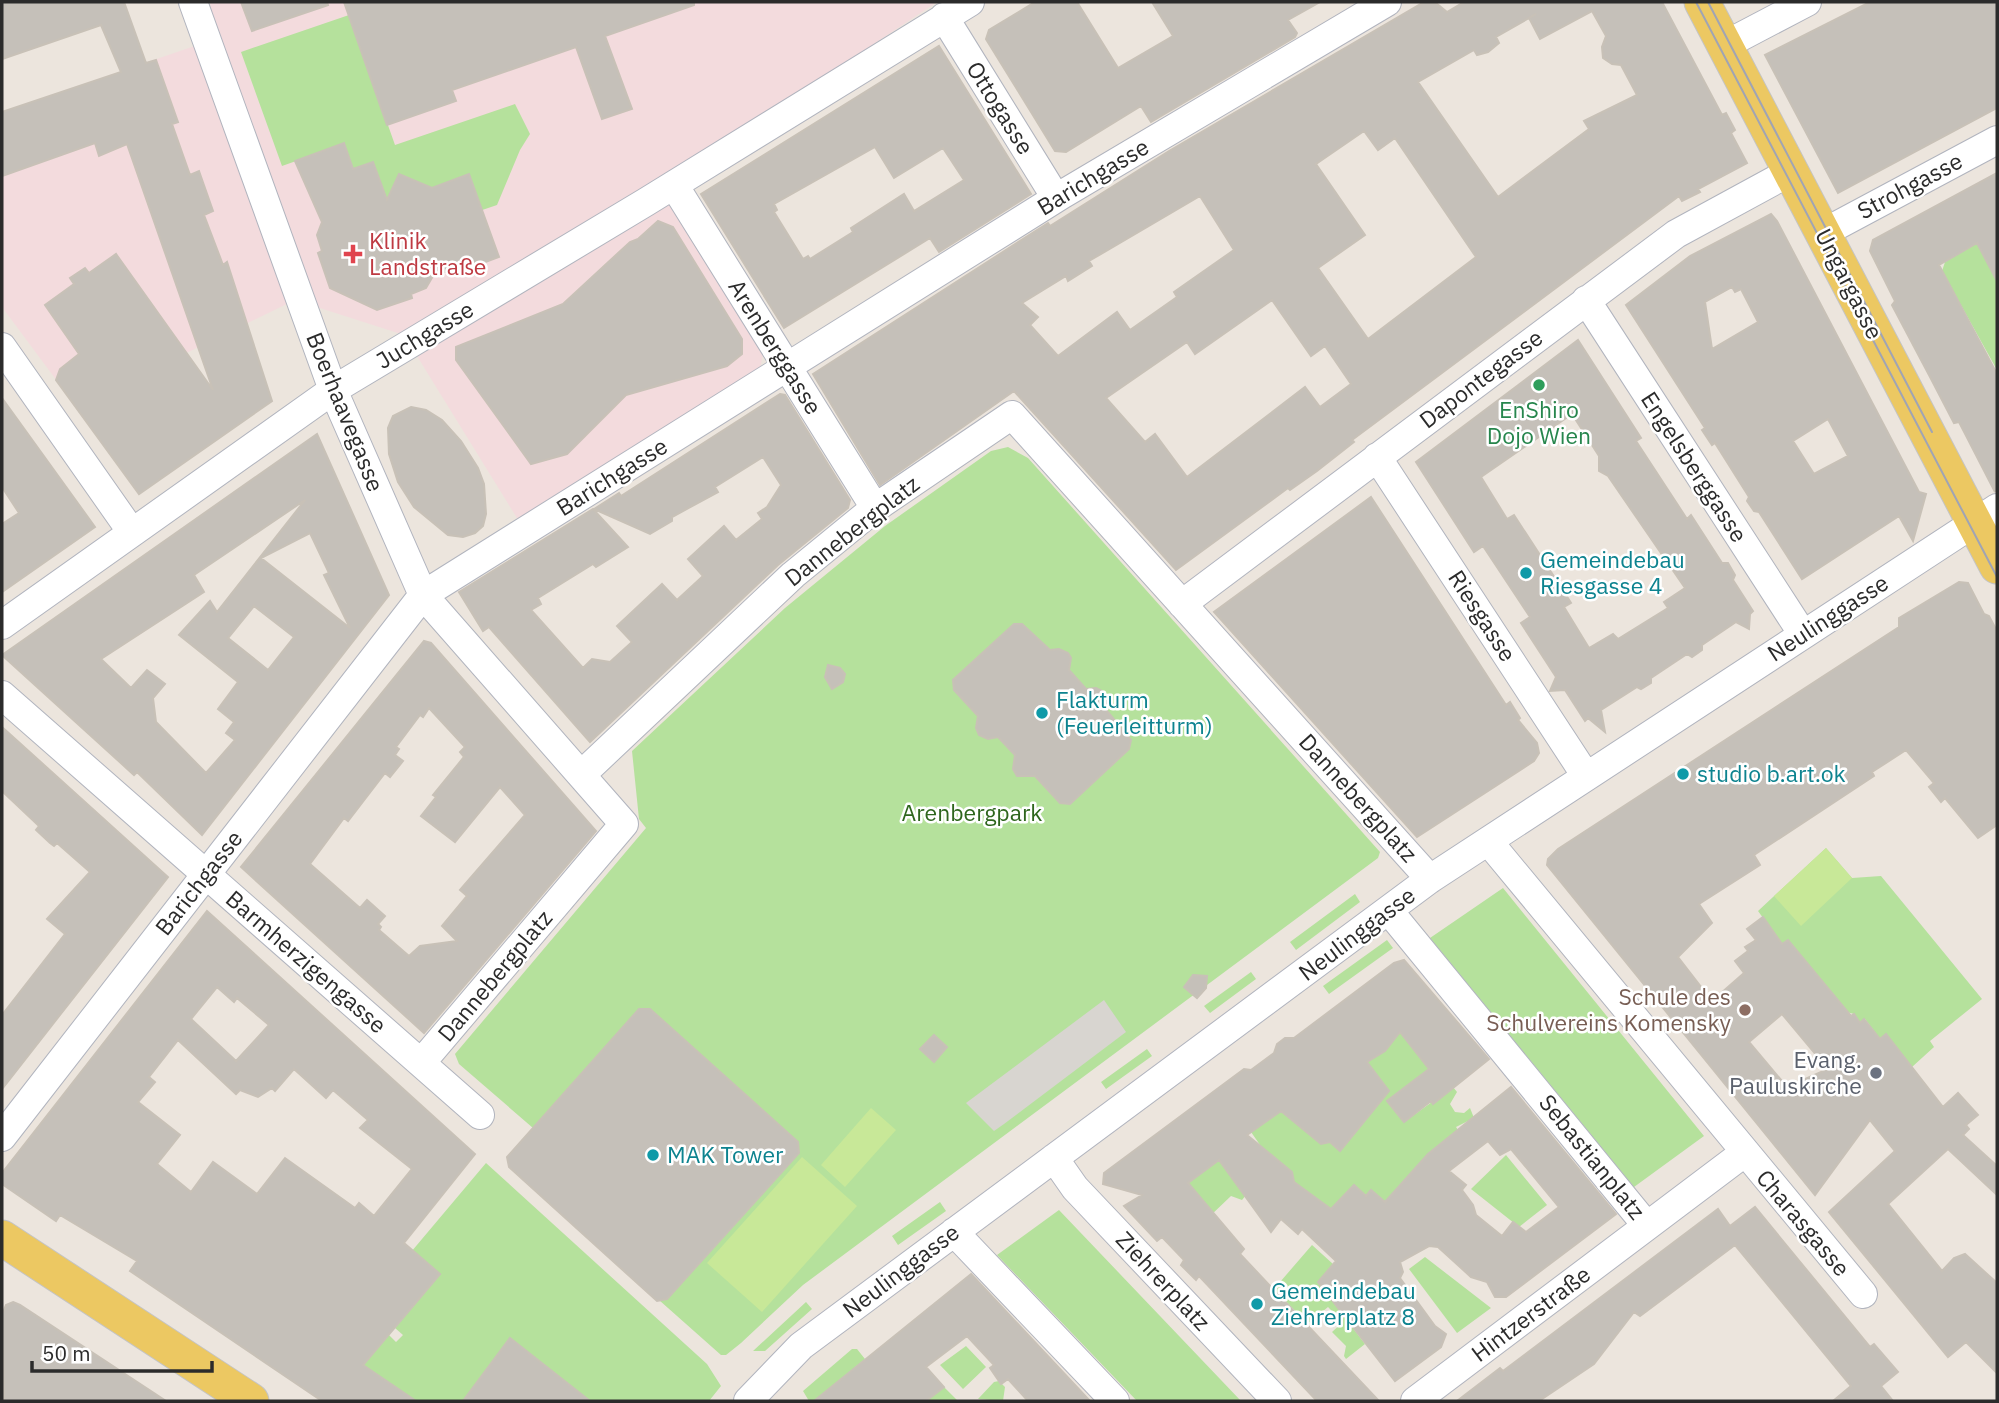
<svg xmlns="http://www.w3.org/2000/svg" width="1999" height="1403" font-family="'IBM Plex Sans',sans-serif">
<style>
.medical{fill:#f3dbdd}
.green{fill:#b5e19c}
.pitch{fill:#c8e898}
.plaza{fill:#d8d5d0}
.building{fill:#c5c0b9;stroke:#c8c1b7;stroke-width:2;fill-rule:evenodd}
.lines{fill:none;stroke-linecap:round;stroke-linejoin:round}
.minor-casing{stroke:#b1b4be;stroke-width:30}
.major-casing{stroke:#c4c4c4;stroke-width:37}
.minor{stroke:#fff;stroke-width:28}
.major{stroke:#ecc862;stroke-width:35}
.tram{stroke:#a0a4b4;stroke-width:2}
.health-dot{fill:#e0444e;stroke:#fff;stroke-width:2.5}
.leisure-dot{fill:#2e9e5b;stroke:#fff;stroke-width:2.5}
.culture-dot{fill:#0f9aa8;stroke:#fff;stroke-width:2.5}
.education-dot{fill:#8d6e63;stroke:#fff;stroke-width:2.5}
.worship-dot{fill:#6b7280;stroke:#fff;stroke-width:2.5}
.labels{text-anchor:middle;stroke-width:5;stroke-linejoin:round;paint-order:stroke}
.street-label{font-size:23px;fill:#2b2b2b;stroke:#fff}
.health-label{font-size:23px;fill:#be3a42;stroke:#fff;text-anchor:start}
.leisure-label{font-size:23px;fill:#27864d;stroke:#fff}
.culture-label{font-size:23px;fill:#0d838f;stroke:#fff;text-anchor:start}
.park-label{font-size:23px;fill:#2e661d;stroke:#fff}
.education-label{font-size:23px;fill:#785e54;stroke:#fff;text-anchor:end}
.worship-label{font-size:23px;fill:#5b616d;stroke:#fff;text-anchor:end}
</style>
<rect width="100%" height="100%" fill="#ece5dd"/>
<path class="medical" d="M210 2H937L663 184 764 350 759 373 520 523 404 335 295 300 168 362 86 420 2 307V112L215 39Z"/>
<path class="green" d="M349 15 395 145 515 104 530 134 520 150 497 205 438 225 359 187 379 179 373 162 353 169 344 144 282 166 241 52Z
M1977 243 1997 281V370L1942 271 1945 262Z
M1008 447 1028 458 1380 852 1378 858 803 1285 741 1343 726 1355H721L509 1167 507 1157 533 1128 459 1064 455 1054 646 828 639 819 632 751 785 608 885 526 991 451Z
M1826 848 1852 878 1881 876 1982 999 1930 1041 1934 1047 1912 1067 1886 1035 1880 1039 1865 1019 1860 1023 1854 1014 1824 1006 1788 940 1782 944 1758 911Z
M1503 888 1704 1136 1634 1187 1430 938Z
M1355 894 1360 902 1296 950 1290 942Z
M1387 940 1393 948 1329 994 1323 986Z
M1251 972 1256 979 1210 1013 1204 1006Z
M1398 1030 1430 1068 1403 1089 1391 1105 1404 1122 1453 1087 1457 1092 1450 1104 1455 1112 1464 1113 1470 1108 1474 1118 1456 1127 1458 1130 1385 1202C1367 1197 1344 1194 1331 1209L1294 1182 1292 1172 1270 1154 1267 1155 1251 1132 1283 1109 1321 1144 1330 1142 1340 1151 1373 1111 1358 1098 1361 1055Z
M1147 1049 1152 1056 1106 1089 1101 1082Z
M1227 1150 1255 1184 1242 1200 1231 1196 1209 1217 1201 1198 1171 1175 1198 1176Z
M1506 1155 1547 1205 1519 1227 1471 1189Z
M486 1163 707 1364 721 1386 709 1401H590L510 1338 463 1401H416L363 1365 389 1335 396 1342 403 1335 395 1328 434 1281 406 1258Z
M940 1202 946 1211 898 1245 892 1236Z
M1059 1210 1241 1401H1137L997 1255Z
M1312 1245 1333 1264 1318 1282 1365 1344 1346 1359 1344 1356 1346 1346 1332 1332 1343 1322 1328 1307 1310 1322H1306L1274 1289Z
M1425 1257 1491 1308 1457 1333 1409 1269Z
M806 1302 812 1309 765 1351H753Z
M966 1346 986 1367 963 1389 940 1365Z
M852 1349H857L865 1359 814 1401H809L803 1391Z
M999 1381 1005 1387 1003 1401 978 1399 994 1382Z
M944 1387 958 1401H926Z"/>
<path class="pitch" d="M1826 848 1852 878 1801 926 1774 896Z
M871 1108 896 1130 845 1187 821 1165Z
M802 1157 857 1206 762 1312 707 1263Z"/>
<path class="plaza" d="M1104 1000 1126 1032 1004 1124 994 1131 966 1103Z"/>
<path class="building" d="M2 2H124L146 63 156 60 178 122 172 124 190 175 199 171 213 211 204 215 223 265 227 262 272 401 139 494 56 380 60 369 79 354 45 305 74 284 70 278 85 268 89 273 116 254 213 390 127 144 99 156 95 143 2 176V112L121 72 101 25 2 59Z
M241 2H327L328 5 252 31Z
M344 2H694V5L605 36 632 109 602 119 576 47 452 90 456 101 387 125Z
M1035 2H1077L1118 68 1173 36 1152 2H1320L1288 20 1297 33 1295 37 1151 122 1141 106 1066 152 1055 151 986 39 989 30Z
M1424 2 1436 3 1447 12 1464 2H1662L1722 115 1726 113 1735 130 1731 133 1747 163 1698 189 1700 192 1682 201 1679 196 1352 440 1354 442 1317 471 1290 490 1288 488 1176 570 1014 391 880 485 813 374 1048 223 1050 226 1169 151ZM1592 11 1606 36 1602 47 1603 58 1612 64 1621 65 1637 95 1584 121 1589 129 1498 197 1418 82 1474 50 1477 55 1488 52 1499 43 1496 37 1536 14 1529 18 1540 39ZM1364 131 1378 150 1395 138 1476 257 1368 339 1318 268 1365 235 1316 164ZM1200 196 1234 250 1174 292 1177 297 1130 330 1117 312 1058 356 1030 325 1038 317 1022 303 1066 276 1068 281 1092 266 1089 261ZM1272 300 1311 356 1325 346 1351 384 1320 407 1305 387 1187 477 1155 434 1145 442 1106 398 1187 342 1195 354Z
M1870 2H1997V108L1838 193 1765 55Z
M939 46 1031 194 939 252 930 238 784 328 701 194ZM875 147 894 178 943 148 964 180 914 211 904 194 851 228 853 232 810 259 808 256 803 259 774 212 777 210 774 204Z
M344 143 353 169 373 162 387 200 399 174 432 188 469 174 499 257 472 267 470 263 433 276 426 288 411 294 412 298 377 310 330 288 318 253 322 251 317 235 322 222 295 161Z
M1997 173V281L1977 243 1939 265 1997 374 1995 492 1959 422 1954 423 1929 375 1892 305 1895 301 1870 251 1873 240Z
M1771 214 1777 221 1919 492 1926 494 1913 541 1899 516 1802 579 1759 512 1754 511 1747 501 1749 497 1715 443 1712 445 1702 430 1705 428 1626 305 1690 256ZM1732 287 1735 292 1741 289 1758 322 1712 349 1705 302ZM1828 419 1848 456 1814 474 1793 441Z
M658 221 673 227 742 339V354L727 366 626 395 567 454 531 464 456 360V347L563 304 630 242 638 239Z
M1578 340 1641 438 1636 441 1687 519 1691 515 1722 563H1728L1735 575 1733 580 1753 611 1750 614 1749 629 1736 622 1702 645V650L1692 657 1687 654 1651 678V683L1641 689 1637 687 1601 710 1605 732 1588 718 1585 721 1565 690 1550 691 1556 677 1521 623 1530 617 1483 546 1474 552 1416 462ZM1572 414 1599 456V471L1608 476 1685 588 1664 602 1668 608 1618 639 1613 634 1589 648 1564 607 1571 603 1566 595 1514 515 1507 519 1481 477Z
M780 394 785 395 850 500 848 508 778 565 590 742 489 627 483 631 459 592 593 509 628 547 596 567 593 564 538 598 541 604 531 610 583 668 592 659 610 662 632 642 617 626 662 584 677 600 703 576 688 559 724 526 736 540 762 519 758 513 767 507 781 485 763 457 715 487 718 492 672 517V521L650 534 594 509 619 493 621 496Z
M2 398 95 527 2 592V524L19 513 2 487Z
M411 407 426 410 442 420 461 441 478 468 484 484 486 514 483 526 475 533 463 537 448 535 414 507 398 482 389 454 388 428 393 416Z
M317 434 389 595 202 835 137 772 134 775 2 655ZM305 500 217 612 210 601 179 635 238 682 218 709 234 722 226 733 235 740 206 773 156 722 153 698 165 684 147 670 131 688 101 659 204 592 194 575ZM310 533 329 573 324 575 350 628 261 558ZM254 606 294 637 268 670 228 638Z
M1371 497 1506 705 1510 702 1520 718 1518 720 1537 743 1539 753 1534 761 1417 837 1214 612Z
M1959 582 1968 583 1984 614 1989 616 1997 631V825L1978 838 1945 798 1941 802 1929 787 1934 783 1906 750 1872 772 1874 776 1754 855 1760 865 1699 904 1712 923 1678 957 1712 1001 1744 973 1735 961 1748 951 1745 947 1756 940 1747 929 1763 917 1782 944 1788 940 1851 1016 1854 1014 1860 1023 1864 1019 1880 1039 1886 1034 1943 1107 1958 1093 1978 1115 1966 1125 1969 1129 1963 1135 1997 1166V1195L1948 1149 1888 1204 1942 1271 1954 1258 1965 1254 1997 1283V1373L1966 1342 1948 1357 1829 1212 1895 1151 1870 1120 1815 1195 1547 865 1548 859 1558 849 1899 627V618ZM1782 1014 1828 1069 1787 1087 1749 1042Z
M1014 624H1022L1050 650 1059 649 1068 653 1071 658 1069 670 1086 689 1096 688 1104 692 1108 700 1107 711 1131 740 1129 749 1070 804 1060 803 1035 776H1017L1013 769 1015 755 998 737 988 739 979 735 976 728 978 716 954 690 953 680Z
M424 641 431 643 596 831 424 1033 241 867ZM429 708 465 747 460 752 464 757 433 795 436 797 421 816 455 842 500 787 525 815 460 890 467 896 442 926 457 941 420 946 409 956 379 930 381 927 378 924 385 916 367 900 360 908 310 864 344 818 348 821 385 773 390 777 403 761 395 755 399 749 396 747 420 715 423 717Z
M828 665 840 668 845 674 843 682 832 689 825 677Z
M2 727 168 877 2 1089V1015L65 934 47 919 90 872 57 843 54 846 50 843 36 830 39 826 2 791Z
M207 911 475 1154 404 1243 440 1274 363 1365 416 1401H322L130 1271 137 1261 60 1215 56 1221 2 1184V1173ZM217 987 234 1002 237 998 269 1025 236 1061 191 1019ZM178 1040 236 1094 240 1090 258 1097 272 1088 275 1091 294 1069 326 1098 333 1090 368 1120 360 1128 412 1169 374 1216 359 1203 355 1208 285 1158 257 1194 213 1162 191 1192 157 1164 180 1135 138 1102 155 1082 149 1077Z
M1404 960 1489 1059 1433 1104 1431 1101 1404 1122 1387 1101 1429 1069 1400 1032 1385 1051 1367 1062 1389 1091 1340 1151 1330 1142 1321 1144 1281 1111 1247 1135 1292 1172 1294 1182 1331 1209 1354 1185 1366 1196 1371 1190 1385 1202 1428 1154 1511 1087 1616 1214 1506 1297H1495L1487 1282 1471 1277 1438 1247 1429 1246 1400 1262 1403 1272 1400 1278 1435 1326 1446 1334 1441 1347 1395 1381 1318 1282 1336 1261 1302 1229 1298 1234 1281 1219 1271 1232 1219 1160 1188 1183 1244 1249 1240 1254 1379 1401H1317L1199 1276 1196 1280 1181 1265 1184 1260 1162 1237 1157 1241 1124 1206 1142 1195 1103 1184 1104 1173 1244 1069 1251 1070 1274 1053 1277 1044 1285 1038H1294L1394 963ZM1488 1141 1500 1155 1511 1149 1559 1207 1526 1232 1513 1222 1502 1236 1476 1215 1473 1205 1462 1190 1466 1185 1449 1171Z
M1193 975 1207 976 1206 988 1197 998 1184 987Z
M639 1009H650L798 1142 799 1153 667 1299 657 1301 509 1167 507 1157Z
M934 1035 947 1047 934 1062 920 1049Z
M1755 1207 1870 1347 1874 1344 1898 1372 1881 1386 1893 1401H1833L1851 1386 1735 1245 1640 1316 1634 1312 1594 1364 1539 1401H1457L1500 1368 1503 1371 1718 1209 1730 1226Z
M971 1274 1090 1401H1028L1008 1379 1001 1384 990 1368 994 1365 967 1336 926 1367 944 1387 926 1401H814Z
M13 1302 20 1305 166 1401H4L2 1315 6 1305Z
M510 1338 590 1401H463Z"/>
<g class="lines">
<g class="minor-casing">
<path id="minor" d="M193 2 333 390 423 595 581 775
M944 17 1056 198
M1725 45 1807 2
M674 185 875 508
M1823 233 1997 140
M1586 300 1802 633
M2 347 131 531
M1377 457 1586 776
M1182 604 1676 234 1790 172
M2 625 333 390 646 202 970 2
M2 695 480 1115
M1488 841 1863 1294
M1389 911 1647 1226
M421 1063 624 824 581 775 793 575 875 508 1012 415 1430 879
M2 1137 423 595 1063 194 1387 2
M1054 1158 1075 1188 1277 1401
M954 1232 1115 1401
M748 1401 801 1346 1430 879 1997 508
M1415 1401 1744 1153"/>
</g>
<g class="major-casing">
<path id="major" d="M1702 2 1997 566
M2 1238 251 1401"/>
</g>
<use href="#minor" class="minor"/>
<use href="#major" class="major"/>
<path class="tram" d="M1696 2 1997 577
M1708 2 1932 432"/>
</g>
<path class="health-dot" d="M349.5 243.5h7v7h7v7h-7v7h-7v-7h-7v-7h7z"/>
<circle class="leisure-dot" cx="1539" cy="385" r="7"/>
<g class="culture-dot">
<circle cx="1526" cy="573" r="7"/>
<circle cx="1042" cy="713" r="7"/>
<circle cx="1683" cy="774" r="7"/>
<circle cx="653" cy="1155" r="7"/>
<circle cx="1257" cy="1304" r="7"/>
</g>
<circle class="education-dot" cx="1745" cy="1010" r="7"/>
<circle class="worship-dot" cx="1876" cy="1073" r="7"/>
<g class="labels">
<g class="street-label">
<text transform="translate(1000 108) rotate(58)" y="8">Ottogasse</text>
<text transform="translate(1093 177) rotate(-31)" y="8">Barichgasse</text>
<text transform="translate(1910 186) rotate(-28)" y="8">Strohgasse</text>
<text transform="translate(1849 284) rotate(63)" y="8">Ungargasse</text>
<text transform="translate(425 335) rotate(-31)" y="8">Juchgasse</text>
<text transform="translate(775 347) rotate(58)" y="8">Arenberggasse</text>
<text transform="translate(1481 379) rotate(-37)" y="8">Dapontegasse</text>
<text transform="translate(345 412) rotate(68)" y="8">Boerhaavegasse</text>
<text transform="translate(1694 467) rotate(57)" y="8">Engelsberggasse</text>
<text transform="translate(612 477) rotate(-32)" y="8">Barichgasse</text>
<text transform="translate(852 531) rotate(-38)" y="8">Dannebergplatz</text>
<text transform="translate(1482 616) rotate(57)" y="8">Riesgasse</text>
<text transform="translate(1828 618) rotate(-33)" y="8">Neulinggasse</text>
<text transform="translate(1358 798) rotate(48)" y="8">Dannebergplatz</text>
<text transform="translate(199 883) rotate(-52)" y="8">Barichgasse</text>
<text transform="translate(1357 934) rotate(-37)" y="8">Neulinggasse</text>
<text transform="translate(306 962) rotate(41)" y="8">Barmherzigengasse</text>
<text transform="translate(495 976) rotate(-50)" y="8">Dannebergplatz</text>
<text transform="translate(1592 1157) rotate(51)" y="8">Sebastianplatz</text>
<text transform="translate(1803 1223) rotate(50)" y="8">Charasgasse</text>
<text transform="translate(901 1271) rotate(-37)" y="8">Neulinggasse</text>
<text transform="translate(1163 1281) rotate(47)" y="8">Ziehrerplatz</text>
<text transform="translate(1531 1314) rotate(-37)" y="8">Hintzerstraße</text>
</g>
<g class="health-label">
<text x="369" y="249">Klinik<tspan x="369" dy="26">Landstraße</tspan></text>
</g>
<g class="leisure-label">
<text x="1539" y="418">EnShiro<tspan x="1539" dy="26">Dojo Wien</tspan></text>
</g>
<g class="culture-label">
<text x="1540" y="568">Gemeindebau<tspan x="1540" dy="26">Riesgasse 4</tspan></text>
<text x="1056" y="708">Flakturm<tspan x="1056" dy="26">(Feuerleitturm)</tspan></text>
<text x="1697" y="782">studio b.art.ok</text>
<text x="667" y="1163">MAK Tower</text>
<text x="1271" y="1299">Gemeindebau<tspan x="1271" dy="26">Ziehrerplatz 8</tspan></text>
</g>
<g class="park-label">
<text x="972" y="821">Arenbergpark</text>
</g>
<g class="education-label">
<text x="1731" y="1005">Schule des<tspan x="1731" dy="26">Schulvereins Komensky</tspan></text>
</g>
<g class="worship-label">
<text x="1862" y="1068">Evang.<tspan x="1862" dy="26">Pauluskirche</tspan></text>
</g>
</g>
<rect width="1999" height="1403" fill="none" stroke="#2b2b2b" stroke-width="7"/>
<path d="M32 1361v10h180v-10" fill="none" stroke="#2b2b2b" stroke-width="3.5"/>
<text x="42" y="1361" font-size="21" fill="#2b2b2b" stroke="#ffffff" stroke-width="5" paint-order="stroke">50 m</text>
</svg>
